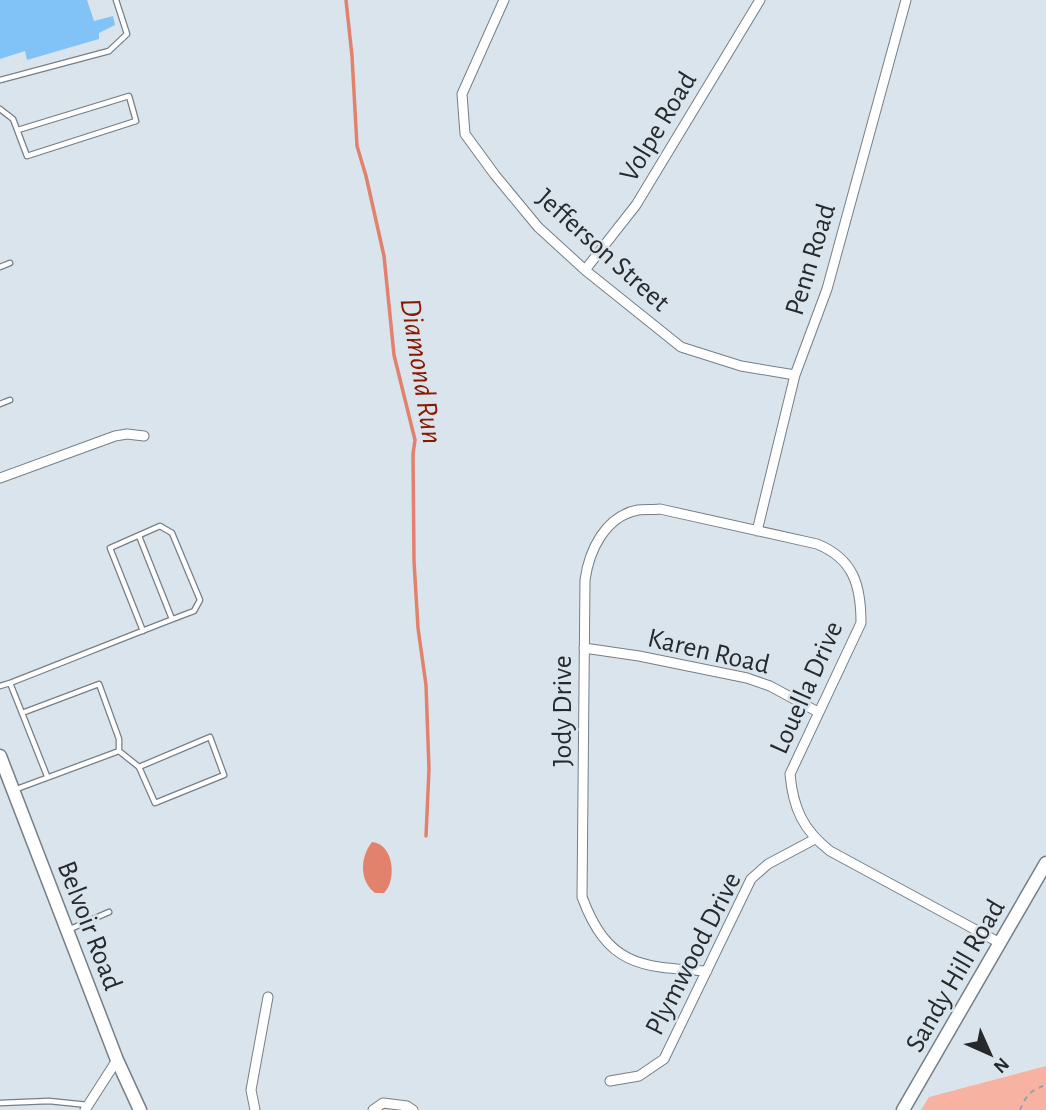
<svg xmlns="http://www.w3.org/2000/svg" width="1046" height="1110" font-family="'Alegreya Sans',sans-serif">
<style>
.green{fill:#f7b2a2}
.water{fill:#e2816c}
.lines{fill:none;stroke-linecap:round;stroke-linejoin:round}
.stream{stroke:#e2816c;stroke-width:3.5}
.building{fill:#81c3f6}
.lane-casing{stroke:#767f86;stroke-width:7}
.street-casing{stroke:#767f86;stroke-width:11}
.secondary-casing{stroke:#767f86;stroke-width:15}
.path{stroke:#99a1a7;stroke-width:2;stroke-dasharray:5 5;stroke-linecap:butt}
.lane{stroke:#fff;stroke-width:4.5}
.street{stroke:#fff;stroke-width:9}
.secondary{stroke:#fff;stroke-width:12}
.labels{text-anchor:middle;stroke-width:5;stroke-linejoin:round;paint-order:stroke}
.street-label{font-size:28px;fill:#262a2d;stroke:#dae4ec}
.water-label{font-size:30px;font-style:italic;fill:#8b1700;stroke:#dae4ec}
</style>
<rect width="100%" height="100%" fill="#dae4ec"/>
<path class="green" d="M1046 1066V1110H921L929 1097Z"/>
<path class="water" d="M372 842C394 844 397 880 384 893H375C359 881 360 857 372 842Z"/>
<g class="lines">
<path class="stream" d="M346 0 352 56 357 146 366 176 384 256 394 355 415 440 413 454 414 561 418 628 426 685 429 769 426 836"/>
</g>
<path class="building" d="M0 0H87L94 21 113 16 115 25 99 33V39L27 60 25 51 0 59Z"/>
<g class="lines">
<g class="lane-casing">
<path id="lane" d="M0 80 109 51 127 34 116 0
M0 109 13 119 27 156 136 121 129 96 18 130
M0 267 10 263
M0 404 10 400
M139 536 172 619
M10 683 22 713 99 684 119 739V751L14 790
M0 686 10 683C72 659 133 634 194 611L200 600 172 533 160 526 110 548 143 631
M22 713 47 776
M119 751 139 767 210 737 224 775 155 803 139 767
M68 930 109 912
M0 1103 49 1101 88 1105"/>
</g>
<g class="street-casing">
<path id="street" d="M504 0 462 94 465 134 495 175 538 227 585 270 681 347 741 366 795 375
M585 270 636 205 760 0
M0 478 115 436 127 434 144 436
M757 531 795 375 827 289 906 0
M584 648 639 656 747 678 770 686 818 712
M707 971C642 967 608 967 582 897L585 580C589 551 605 516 638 510 645 509 653 510 660 509L817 544C854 559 861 586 861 623L790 774C793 808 803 830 830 851L1000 943
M610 1081 639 1076 664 1059 751 879 768 864 815 839
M85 1110 117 1060
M255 1110 251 1090 268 997
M373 1110 383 1103 407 1106 413 1110"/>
</g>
<g class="secondary-casing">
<path id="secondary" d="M0 756 117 1060 140 1110
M903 1110 1046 863"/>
</g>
<path class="path" d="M1020 1110C1026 1095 1031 1090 1046 1085"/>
<use href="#lane" class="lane"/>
<use href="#street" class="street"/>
<use href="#secondary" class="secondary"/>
</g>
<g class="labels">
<g class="street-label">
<text transform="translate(657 126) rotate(-59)" y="10">Volpe Road</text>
<text transform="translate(604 249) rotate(42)" y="10">Jefferson Street</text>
<text transform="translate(809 259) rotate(-73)" y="10">Penn Road</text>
<text transform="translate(709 650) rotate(13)" y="10">Karen Road</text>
<text transform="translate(805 687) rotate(-66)" y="10">Louella Drive</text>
<text transform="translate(561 711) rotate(-90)" y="10">Jody Drive</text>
<text transform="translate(91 925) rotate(69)" y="10">Belvoir Road</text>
<text transform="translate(692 953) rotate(-63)" y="10">Plymwood Drive</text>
<text transform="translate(954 975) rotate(-60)" y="10">Sandy Hill Road</text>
</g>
<g class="water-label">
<text transform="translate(422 371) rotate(81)" y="10">Diamond Run</text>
</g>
</g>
<g transform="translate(990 1054) rotate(135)" stroke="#dae4ec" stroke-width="5" paint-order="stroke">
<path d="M0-5L12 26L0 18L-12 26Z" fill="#262a2d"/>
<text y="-10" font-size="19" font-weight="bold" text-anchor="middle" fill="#262a2d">N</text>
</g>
</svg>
